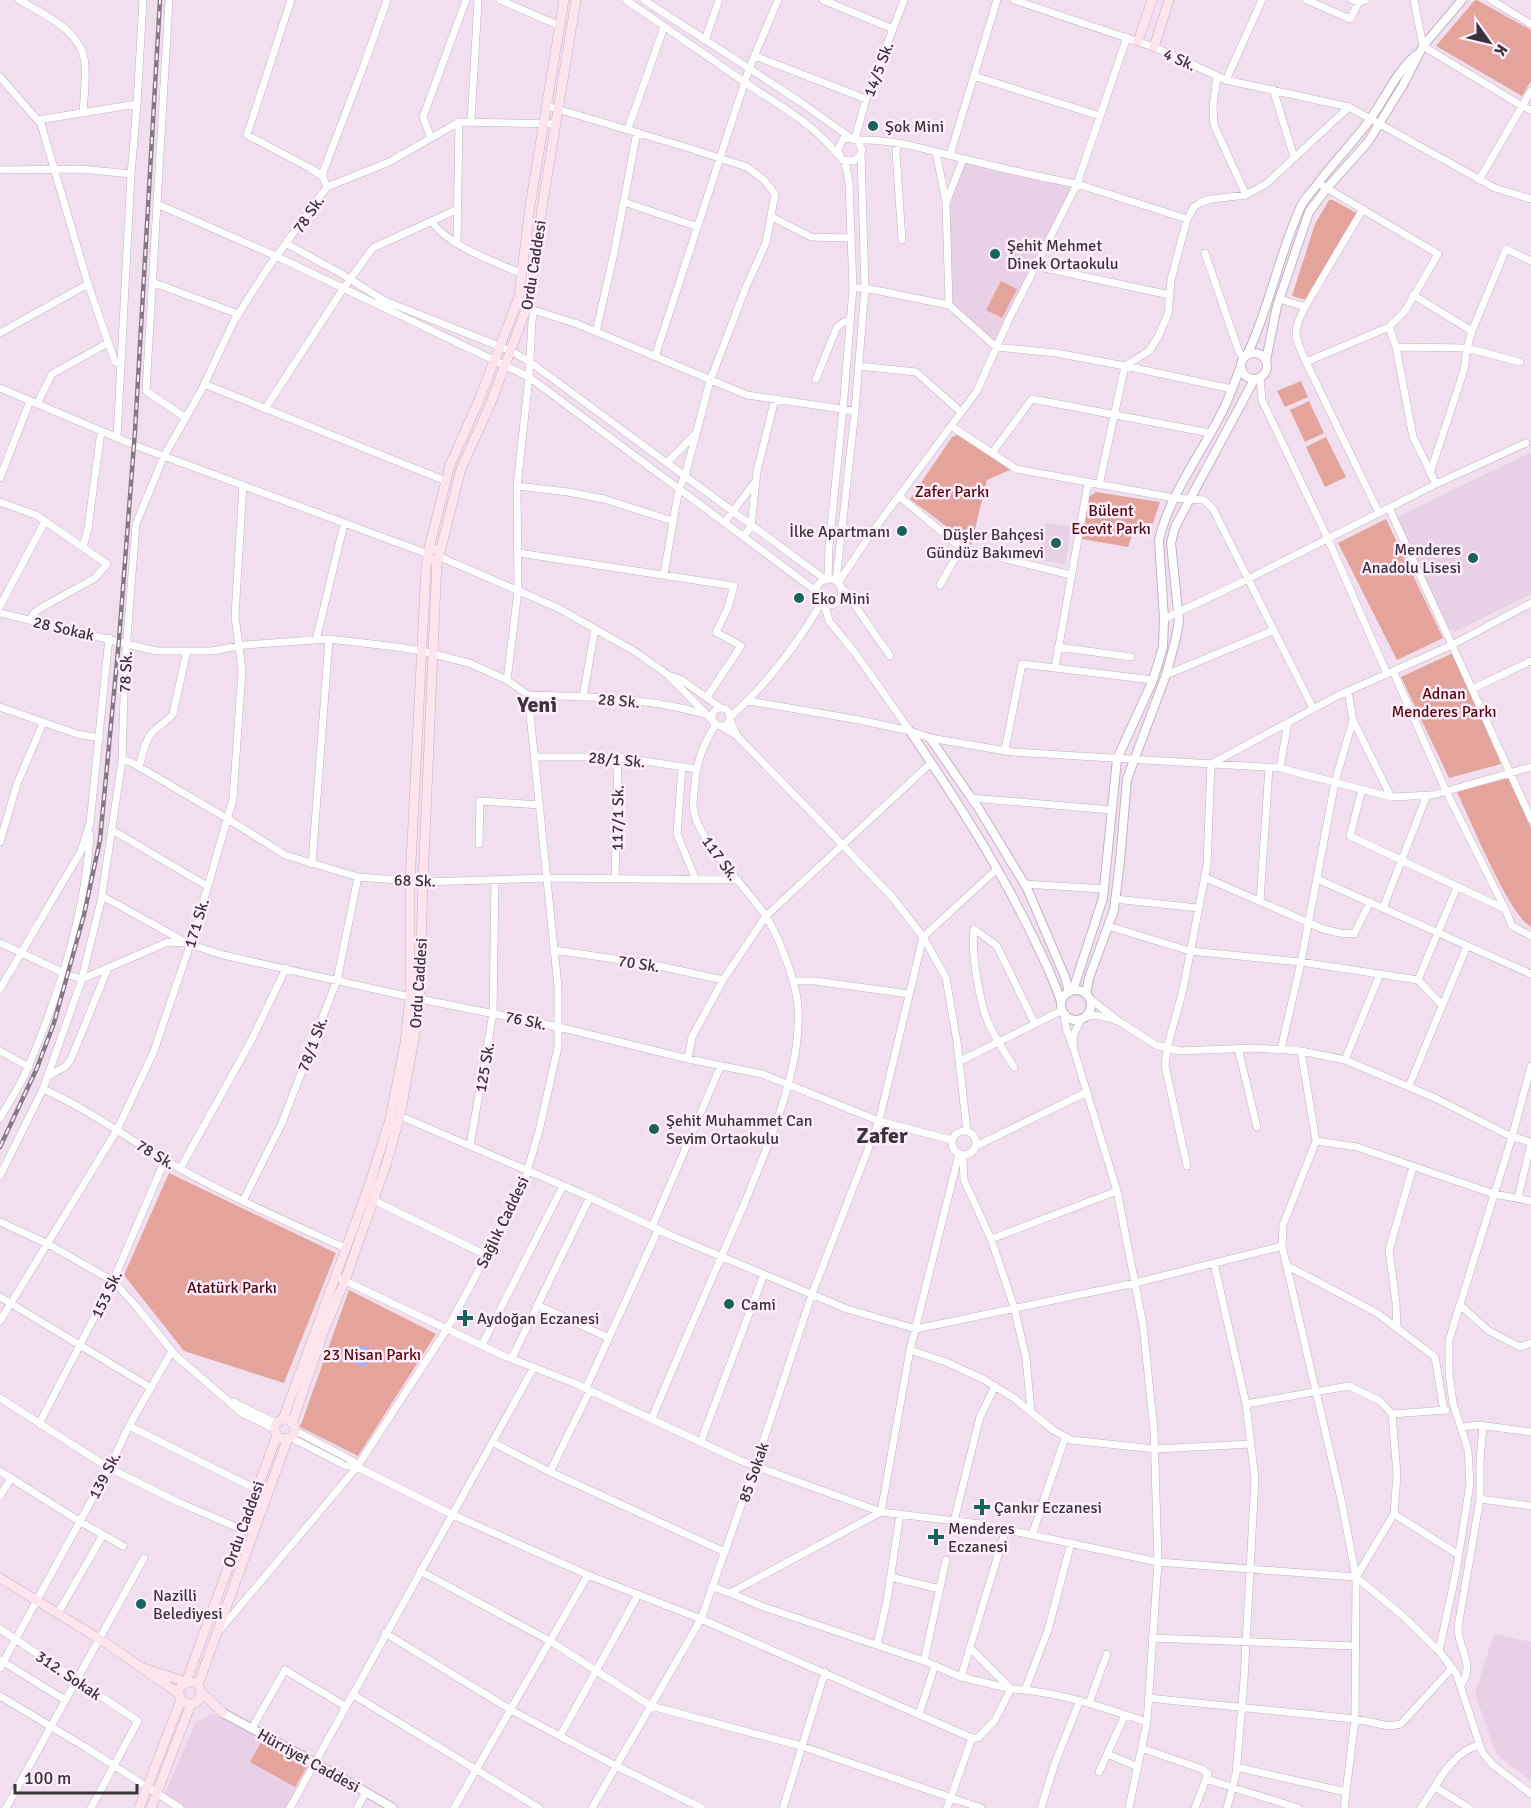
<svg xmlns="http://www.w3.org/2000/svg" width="1531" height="1808" font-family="Signika,sans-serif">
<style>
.built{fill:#e8d0e6}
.green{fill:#e4a49c}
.water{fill:#9fb4fc}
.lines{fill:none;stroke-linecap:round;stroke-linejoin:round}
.minor-casing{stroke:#c3b2c2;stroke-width:8}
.tertiary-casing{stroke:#c3b2c2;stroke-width:10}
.secondary-casing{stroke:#c3b2c2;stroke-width:10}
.minor{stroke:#fff;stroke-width:7}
.tertiary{stroke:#fff;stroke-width:8}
.secondary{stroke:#fee5ed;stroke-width:9}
.rail-casing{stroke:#857984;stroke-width:4.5}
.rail{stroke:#ffecfd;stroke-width:2;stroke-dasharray:7;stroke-linecap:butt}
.poi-dot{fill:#18635b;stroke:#ffecfd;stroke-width:2}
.labels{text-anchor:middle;stroke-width:5;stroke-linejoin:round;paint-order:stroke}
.street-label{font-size:16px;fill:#3a3339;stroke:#ffecfd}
.poi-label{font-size:16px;fill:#3a3339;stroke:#ffecfd;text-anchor:start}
.park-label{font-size:16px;fill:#560709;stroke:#ffecfd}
.district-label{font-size:22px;font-weight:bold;fill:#3a3339;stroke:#ffecfd}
</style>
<rect width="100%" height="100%" fill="#f1dff0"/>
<path class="built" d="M963 159 1077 184 996 347 949 305 946 203Z
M1531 452V594L1456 631 1449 629 1397 522 1399 516Z
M1046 523 1071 526 1066 561 1064 564 1041 561Z
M1494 1634 1531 1642V1781L1496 1754 1475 1693Z
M212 1714 231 1720 254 1731 310 1766 287 1808H182L163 1797 196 1722Z"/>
<path class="green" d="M1477 0 1531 30V81L1522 96 1436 46 1474 1Z
M1329 200H1333L1358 214 1306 300 1292 296 1315 224Z
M1001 281 1017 289 1002 318 986 310Z
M1301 381 1308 397 1285 407 1277 391Z
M1309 401 1324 433 1305 442 1290 410Z
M957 435 1012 469 987 480 971 545 910 499 952 437Z
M1326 437 1346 477 1325 487 1306 447Z
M1096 492 1160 502 1153 523 1136 524 1128 547 1082 539 1089 497Z
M1386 519 1443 638 1397 660 1338 543Z
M1453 653 1501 764 1449 778 1401 677Z
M1509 778 1531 828V927C1509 915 1470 819 1457 792Z
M169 1173 336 1253 284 1383 184 1351 124 1275Z
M349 1290 436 1334 358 1456 300 1427Z
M262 1740 307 1766 295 1787 250 1762Z"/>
<path class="water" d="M352 1356a10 10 0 1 1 20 0a10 10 0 1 1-20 0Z"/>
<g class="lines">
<g class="minor-casing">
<path id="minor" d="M19 0C44 14 84 32 85 66 86 81 84 97 83 113
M169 0 146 391 186 418
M291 0 247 135 310 168 323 177 327 187
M500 0 560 26
M626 0C666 27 705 55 744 82 779 105 811 122 838 155
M644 0 799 101 851 138
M823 0 893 29
M1014 0 1154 47 1226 80 1349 107 1495 188 1531 199
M1307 0 1350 19 1359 2
M1352 0 1359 2 1366 0
M1414 0 1423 46 1522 106 1531 110
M1491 0 1531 24
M705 40 719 0
M755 56 866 99
M974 76 1100 116
M1217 76 1213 107 1214 125 1246 195
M0 77 41 124 88 284 115 362 120 364
M1226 80 1262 0
M1273 89 1294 157
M547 106 692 149 747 167 764 180 775 194 766 243 746 287 710 381 685 476 679 488 664 574
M38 120 137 104
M471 122 478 0
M628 129 664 27
M431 138 423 117 466 0
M855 139 866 99 904 0
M858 141 862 150 859 157 853 161 842 160 838 150 843 139C851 137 854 141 861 140 894 139 928 150 960 158 999 167 1037 177 1077 184L1127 37
M898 143 896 152 902 240
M936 152 946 202
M950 155 997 0
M0 170 81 169 131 174
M323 177V172L364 65 387 0
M1479 180 1531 91
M1318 183 1438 254 1405 311 1389 327 1396 347 1467 348 1520 362
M624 202 698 227
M157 204 276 256 529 377 816 591
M772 217 811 237 851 238
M431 221C451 248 492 260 522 274
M457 243 459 122
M287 244 340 273 385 301 511 351 530 362 826 580
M1205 253 1239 352 1244 358
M1035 266 1170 295
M152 282 238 314
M853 288H865L949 305 996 347 1056 353 1125 366 1149 351 1158 337 1168 314 1171 280 1187 219 1194 207 1201 202 1212 199 1246 195 1266 184 1349 107
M1413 295 1472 331
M1280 299 1305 307 1363 209
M949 305 946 203 963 159
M1305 307C1291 334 1295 336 1306 362
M530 309 575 323 747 395 855 411
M596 332 614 253 637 132
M0 333 88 284
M1396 347 1413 437 1436 484 1526 443
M655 357 749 69 778 0
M859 366 916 372 961 412
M816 379 837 327 844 322 850 320
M1260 379 1262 400 1328 539 1387 674
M204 384 446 481
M0 388 134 445 428 554
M37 404 52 374 108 343
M265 409 343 289 373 248 458 209
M951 426 1016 469 1174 498 1204 500 1213 509 1313 708
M117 438 131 174 137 104 143 0
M992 453 1032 399 1210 433
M667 463 695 434
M1430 473 1464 370 1467 348 1472 331 1506 249 1531 261
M0 478 30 401
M1099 485 1125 366 1232 389
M517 486 568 492 604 499 673 521
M899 496 961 548 1071 575
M0 502 36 515 107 564 95 578 41 608 34 613 31 620
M1389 508 1452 645 1531 603
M1379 513 1306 362 1389 327
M725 522 755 482
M842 526C851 535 858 537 870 535
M744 536 751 526 757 471 775 399
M83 547 88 528 101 431
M519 553 734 586 728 608 716 632 741 646 707 697
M440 557 558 608 634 651 668 675 712 720
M828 579 829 546 843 409 853 288 849 183 845 161
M816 592a13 13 0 1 1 26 0a13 13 0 1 1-26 0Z
M836 581 855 411 865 288 861 153
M838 583 870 535 977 391 1009 319 1077 184 1187 219
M940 585 961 548
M841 588 845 591 890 656
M824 603 829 621 856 654 910 731
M0 606 45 521
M0 613 156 651H212L244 645 329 639 397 647 422 651 469 663 507 680 528 695
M1164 619 1248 579 1436 484
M316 640 344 524
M1058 647 1131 657
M1055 668 1088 483
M1393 671 1446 791 1505 909
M1166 675 1274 630
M671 676 682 680 721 708
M507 680 518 591 517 486 529 377 532 321 534 310
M1472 689 1531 661
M528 695C587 697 647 697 704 714
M583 697 595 629
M749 701 859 720 910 731 930 738 1012 752 1280 768 1391 797 1433 795 1531 767
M0 707 77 734 100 738
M712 717a9 9 0 1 1 18 0a9 9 0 1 1-18 0Z
M730 717C767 685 797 644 822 602
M730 720 737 736
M1353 720 1391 797
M721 726 737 736 817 818 893 898 923 937 946 978 957 1042 967 1131
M1005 750 1022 664 1153 680
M536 757H618L697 769
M122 761H129L228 819 285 855 358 877 423 882 547 878 738 880
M139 767C142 757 144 743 151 734 157 726 167 722 173 714L187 651
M682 767 677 834 696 880
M1280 768 1288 722
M1362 789 1350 836 1505 909 1512 926 1531 936
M971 798 1112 810
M112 830 207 886
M0 842 17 784 43 723
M479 844 480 801 540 805
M312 864 329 639
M1204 877 1323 929 1339 933 1354 934 1370 902
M615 879 618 757
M1317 879 1531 974
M1024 884 1104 889
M102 896 189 944 223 955 410 997 559 1027 688 1059 762 1074 879 1121 952 1140
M1115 899 1198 908
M1260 901 1269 768
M1383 908 1427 795
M1108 926 1190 951 1301 962 1418 980 1442 1005
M0 943 68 975 82 979 168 942 184 943
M554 950 655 965 723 980
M1418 980 1457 887
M793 981H815L909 994
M0 989 81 851 90 823 109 638
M1064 1015 1066 1028 1073 1047 1074 1034 1081 1019
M1086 1017C1098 1013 1108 1018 1120 1022L1089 998
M1120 1022 1156 1045 1179 1051 1254 1048 1301 1051 1345 1060 1433 1097 1512 1137 1531 1142
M1073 1047 1117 1191 1143 1325 1154 1431 1158 1562 1147 1722 1129 1808
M1238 1048 1257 1127
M1281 1049 1301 962 1335 782 1353 720 1348 691
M0 1051 29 1067
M1301 1051 1316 1141 1283 1225 1282 1246 1341 1499 1356 1577 1355 1719 1344 1808
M688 1059 692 1037 723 980 766 916 931 763
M1345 1060 1380 974
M960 1061 1061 1011
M1014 1067C1005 1053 995 1038 988 1022 979 1000 971 952 974 929L997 946 1035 1024
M47 1077 66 1066 71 1059 108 968
M1409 1086 1467 946
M43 1089C86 1108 124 1136 165 1160 223 1194 284 1220 345 1248
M400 1116 585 1195 672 1236 847 1309 916 1329 1135 1283 1282 1246
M0 1118C10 1100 22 1083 29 1065 59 994 86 911 90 834
M952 1143a12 12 0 1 1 24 0a12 12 0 1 1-24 0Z
M1316 1141 1357 1147 1494 1194 1531 1201
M470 1146 493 1013 495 880
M976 1146 1087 1092
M963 1155 964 1180 991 1239 1014 1307 1026 1358 1031 1411
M1187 1166 1165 1065 1167 1048 1183 990 1207 865 1211 764 1337 696 1452 645 1531 819
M180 1169 251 1041 286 968
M0 1176 43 1089 81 982 101 901 122 761 125 663 136 524 164 456 202 389 234 321 267 269 327 187 389 162 459 122 556 124
M1518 1198 1531 1143
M373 1200 486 1255
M243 1201 282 1123 337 980 358 877
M0 1222 48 1244 113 1281 136 1306 176 1356 242 1413 275 1429
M652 1227 721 1065
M991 1239 1117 1191
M1214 1263 1246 1404 1255 1479 1244 1680 1236 1774 1227 1808
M1286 1265 1377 1313 1435 1357 1444 1411
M341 1279 504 1356 574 1383 739 1460 881 1512 980 1524 1158 1562 1356 1577 1403 1616 1439 1651 1456 1673 1482 1752 1493 1765 1531 1794
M0 1297 151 1388
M537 1305 609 1338
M1460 1305 1489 1331 1520 1347 1531 1343
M0 1321 117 1130 154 1051 196 927 233 799 242 671 235 616 243 485
M1397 1328 1396 1303 1389 1250 1413 1167
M482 1345 563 1186
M910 1350 946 1362 983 1379 1014 1398 1053 1430 1071 1440 1155 1449 1251 1444
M512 1358 590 1197
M586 1388 658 1230
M0 1398 109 1468 180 1503 241 1529
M233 1402 276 1423
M1246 1404 1349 1386 1380 1401 1392 1414 1397 1475 1394 1514 1356 1577
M1392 1414 1446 1410
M652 1418C681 1348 712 1279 742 1209 765 1153 802 1071 798 1009 797 984 779 936 765 915 746 886 696 841 693 806 693 799 694 791 695 784 696 763 705 741 716 724
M39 1424 113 1281 165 1160
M129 1426 256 1489
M1461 1427 1478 1425 1531 1432
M294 1430 353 1461 357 1467 451 1514 588 1575 701 1619 972 1738H978L995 1720 1011 1689C1059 1692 1102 1707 1147 1722
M290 1437 346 1466H356
M701 1441 764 1274
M492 1442 550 1472 725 1552
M0 1471 79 1521 123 1546
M550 1472 590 1390
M0 1496 11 1478
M1480 1499 1531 1506
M1394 1514 1459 1555
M954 1521 980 1417 995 1386
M1032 1535 1065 1438
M420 1571 550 1641 651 1706 801 1746 981 1808
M890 1577 940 1589
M713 1587 730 1593 881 1512 910 1350 959 1154
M730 1593 764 1607 924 1661 961 1677 1011 1689
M58 1613 103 1535
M0 1629 138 1721 91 1808
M219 1631 357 1467 447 1329 521 1192 539 1131 558 1047V987L528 695
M385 1633 511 1710 616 1766 702 1808
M1152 1638 1355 1646
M877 1645 887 1600 900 1514
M970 1648 1011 1689
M1439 1651 1456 1572 1470 1484 1468 1450 1453 1403 1449 1373V1340L1512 1137 1531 1066
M0 1660 65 1700
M924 1661 946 1560
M0 1668 109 1468 129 1426 172 1351
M961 1677 1006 1529
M1461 1685C1476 1663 1458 1651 1458 1627L1480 1499V1461L1483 1426
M1025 1690 1048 1630 1071 1543
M352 1694 539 1808
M0 1696 85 1747 180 1808
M1148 1698 1355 1719 1389 1726 1401 1724 1452 1668
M1089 1703 1107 1654
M919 1714 935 1665
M252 1728 285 1670 345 1706
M560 1736 638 1595
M1141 1748 1202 1769 1208 1774 1206 1779 1298 1808
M1107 1754 1138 1767
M1236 1767 1346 1792
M1099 1772 1125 1715
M1435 1787 1469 1808
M6 1808 144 1558
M290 1808 534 1367
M357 1808 366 1792
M454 1808 588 1575
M592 1808 701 1619 755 1466 812 1294 879 1121 923 937 997 869
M783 1808 825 1672
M947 1808 972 1738
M1041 1808 1055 1763 1080 1700
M1195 1808 1206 1779
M1421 1808C1436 1786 1451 1752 1479 1745"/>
</g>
<g class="tertiary-casing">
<path id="tertiary" d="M1241 366a13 13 0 1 1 26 0a13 13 0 1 1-26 0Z
M1247 355C1270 307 1279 253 1302 204 1306 196 1314 190 1319 182 1335 160 1355 141 1371 118 1386 97 1396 72 1416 55
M1266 360 1277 306 1309 212 1327 188 1368 142 1403 85 1423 46 1462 0
M910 731C955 798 999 866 1034 939 1044 959 1054 980 1061 1002
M930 738 979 809 1027 888 1065 977 1069 992
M1061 1005a15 15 0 1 1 30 0a15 15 0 1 1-30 0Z
M1073 990 1103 898 1117 759 1153 680 1163 647 1164 619 1159 540C1170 493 1202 453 1223 410 1230 396 1235 381 1241 366
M1086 994 1089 978 1114 910 1120 861 1127 779 1166 675 1176 638 1179 621 1171 543 1175 527 1254 380
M223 1713 314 1762 393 1808"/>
</g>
<g class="secondary-casing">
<path id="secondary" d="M1138 41 1152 0
M1154 47 1169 0
M428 552 450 465 479 400 519 297 530 206 564 0
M440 553 461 469 490 405 530 299 542 208 576 0
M283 1419 370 1183 390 1119 405 1043 410 997V882L426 567 429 550 435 549 440 553 439 559 435 561 428 557
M275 1429a10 10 0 1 1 20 0a10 10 0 1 1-20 0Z
M292 1423 325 1328 345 1280 386 1165 400 1116 419 1011 423 882 437 560
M0 1578 106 1643 178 1693
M140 1667 186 1682 277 1435
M179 1693a11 11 0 1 1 22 0a11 11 0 1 1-22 0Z
M198 1685 288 1438
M201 1692 223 1713
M139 1808 181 1700
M151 1808 191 1704"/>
</g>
<use href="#minor" class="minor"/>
<use href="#tertiary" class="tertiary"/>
<use href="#secondary" class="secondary"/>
<g class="rail-casing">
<path id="rail" d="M0 1147 37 1068 54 1023 84 915 100 840 119 640 135 431 160 0"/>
</g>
<use href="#rail" class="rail"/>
</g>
<g class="poi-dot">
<circle cx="873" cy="126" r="6"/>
<circle cx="995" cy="254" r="6"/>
<circle cx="902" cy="531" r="6"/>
<circle cx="1056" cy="543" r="6"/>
<circle cx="1473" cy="558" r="6"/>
<circle cx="799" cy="598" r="6"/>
<circle cx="654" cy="1129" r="6"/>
<circle cx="729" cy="1304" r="6"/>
<path d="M462 1309h6v6h6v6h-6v6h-6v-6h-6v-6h6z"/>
<path d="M979 1498h6v6h6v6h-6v6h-6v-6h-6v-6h6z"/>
<path d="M933 1528h6v6h6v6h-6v6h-6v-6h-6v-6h6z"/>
<circle cx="141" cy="1604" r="6"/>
</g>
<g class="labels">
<g class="street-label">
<text transform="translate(1180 59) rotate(24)" y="6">4 Sk.</text>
<text transform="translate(878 69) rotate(-69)" y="6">14/5 Sk.</text>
<text transform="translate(308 214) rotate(-55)" y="6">78 Sk.</text>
<text transform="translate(533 265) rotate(-81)" y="6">Ordu Caddesi</text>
<text transform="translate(64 628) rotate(13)" y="6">28 Sokak</text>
<text transform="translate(125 672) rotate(-87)" y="6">78 Sk.</text>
<text transform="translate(619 700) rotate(5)" y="6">28 Sk.</text>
<text transform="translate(617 759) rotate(5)" y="6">28/1 Sk.</text>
<text transform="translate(617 818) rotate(-89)" y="6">117/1 Sk.</text>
<text transform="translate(721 858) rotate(54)" y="6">117 Sk.</text>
<text transform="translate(415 880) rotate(2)" y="6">68 Sk.</text>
<text transform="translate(196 923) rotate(-73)" y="6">171 Sk.</text>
<text transform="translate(639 963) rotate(9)" y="6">70 Sk.</text>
<text transform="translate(418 983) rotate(-86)" y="6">Ordu Caddesi</text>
<text transform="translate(526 1020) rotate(12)" y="6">76 Sk.</text>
<text transform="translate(312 1044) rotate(-69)" y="6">78/1 Sk.</text>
<text transform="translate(484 1067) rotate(-80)" y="6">125 Sk.</text>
<text transform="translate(156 1154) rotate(31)" y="6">78 Sk.</text>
<text transform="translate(502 1222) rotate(-64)" y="6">Sağlık Caddesi</text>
<text transform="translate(106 1294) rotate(-64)" y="6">153 Sk.</text>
<text transform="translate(753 1472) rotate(-71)" y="6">85 Sokak</text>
<text transform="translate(104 1475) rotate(-62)" y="6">139 Sk.</text>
<text transform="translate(243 1524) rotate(-70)" y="6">Ordu Caddesi</text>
<text transform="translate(69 1675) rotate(34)" y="6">312. Sokak</text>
<text transform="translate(309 1760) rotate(29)" y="6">Hürriyet Caddesi</text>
</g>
<g class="poi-label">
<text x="885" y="132">Şok Mini</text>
<text x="1007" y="251">Şehit Mehmet<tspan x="1007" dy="18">Dinek Ortaokulu</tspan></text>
<text x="890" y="537" text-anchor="end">İlke Apartmanı</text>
<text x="1044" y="540" text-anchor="end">Düşler Bahçesi<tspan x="1044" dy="18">Gündüz Bakımevi</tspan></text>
<text x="1461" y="555" text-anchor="end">Menderes<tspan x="1461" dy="18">Anadolu Lisesi</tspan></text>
<text x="811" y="604">Eko Mini</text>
<text x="666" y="1126">Şehit Muhammet Can<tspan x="666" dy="18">Sevim Ortaokulu</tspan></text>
<text x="741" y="1310">Cami</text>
<text x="477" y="1324">Aydoğan Eczanesi</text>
<text x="994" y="1513">Çankır Eczanesi</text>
<text x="948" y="1534">Menderes<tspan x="948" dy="18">Eczanesi</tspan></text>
<text x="153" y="1601">Nazilli<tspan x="153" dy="18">Belediyesi</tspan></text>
</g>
<g class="park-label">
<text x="952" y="497">Zafer Parkı</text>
<text x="1111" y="516">Bülent<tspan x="1111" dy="18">Ecevit Parkı</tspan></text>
<text x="1444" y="699">Adnan<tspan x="1444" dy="18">Menderes Parkı</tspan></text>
<text x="232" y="1293">Atatürk Parkı</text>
<text x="372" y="1360">23 Nisan Parkı</text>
</g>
<g class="district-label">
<text x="537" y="712">Yeni</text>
<text x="882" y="1143">Zafer</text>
</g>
</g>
<g transform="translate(1489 42) rotate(124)" stroke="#ffecfd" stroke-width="4.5" paint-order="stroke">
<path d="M0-4.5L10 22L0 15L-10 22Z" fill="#3a3339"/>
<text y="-9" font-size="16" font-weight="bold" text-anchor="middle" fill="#3a3339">K</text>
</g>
<path d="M15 1784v9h122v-9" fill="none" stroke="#3a3339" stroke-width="3"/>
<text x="24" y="1784" font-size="18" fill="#3a3339" stroke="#ffecfd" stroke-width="4.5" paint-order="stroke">100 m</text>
</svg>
